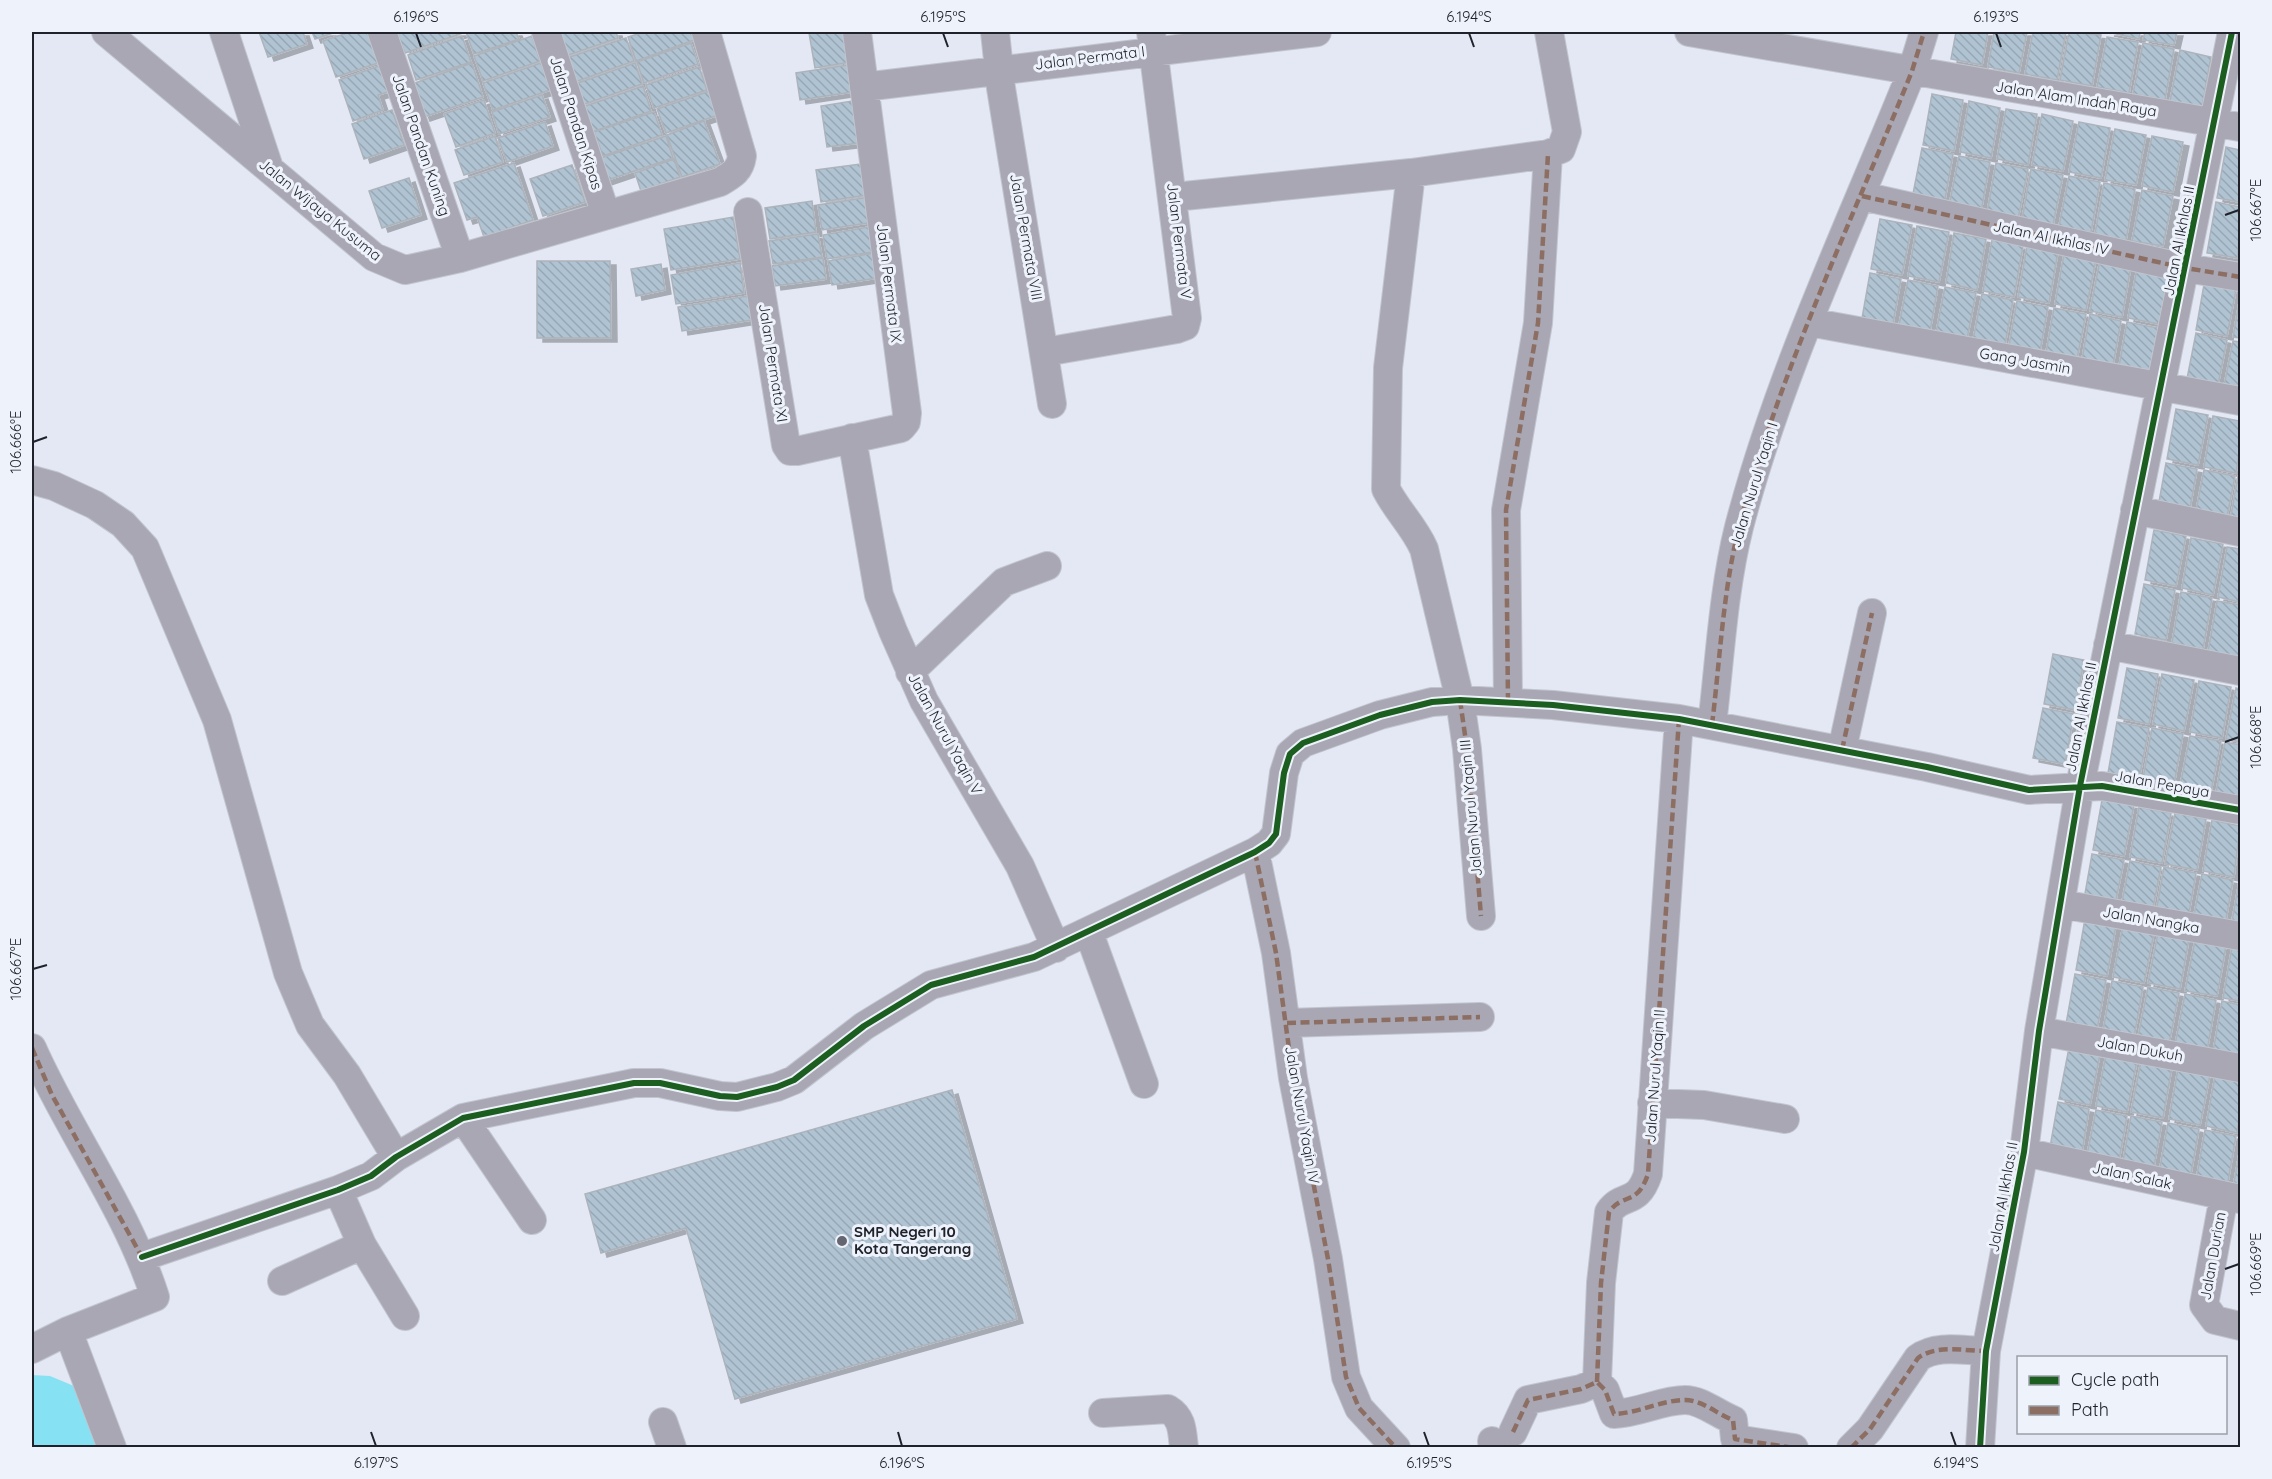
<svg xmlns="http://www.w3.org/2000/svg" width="2272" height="1479" font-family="Quicksand,sans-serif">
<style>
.water{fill:#86e2f3}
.building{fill:url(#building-back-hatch);stroke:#adb3bb;stroke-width:1.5;filter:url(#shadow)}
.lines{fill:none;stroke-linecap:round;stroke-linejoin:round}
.street-casing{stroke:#c1c5ce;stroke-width:30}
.street{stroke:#a8a7b3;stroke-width:28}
.quiet{stroke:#8d6e63;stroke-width:4.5;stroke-dasharray:9 4.5;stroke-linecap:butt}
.cycleway-casing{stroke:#eef2fb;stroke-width:10}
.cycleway{stroke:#1b5e20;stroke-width:6}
.ticks{fill:none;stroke:#1f222a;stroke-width:2}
.poi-dot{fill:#646771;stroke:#eef2fb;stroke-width:2}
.labels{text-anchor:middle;stroke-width:6;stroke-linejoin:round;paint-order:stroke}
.street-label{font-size:15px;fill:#1f222a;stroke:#eef2fb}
.poi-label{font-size:15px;font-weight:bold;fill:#1f222a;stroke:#eef2fb;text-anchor:start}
.neatline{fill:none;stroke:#1f222a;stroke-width:2}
.ticks-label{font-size:15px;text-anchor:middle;fill:#1f222a}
</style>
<defs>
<pattern id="building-back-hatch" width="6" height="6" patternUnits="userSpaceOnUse" patternTransform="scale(1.5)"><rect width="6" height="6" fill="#b0c3d2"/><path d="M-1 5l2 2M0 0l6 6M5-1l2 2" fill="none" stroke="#97a7b4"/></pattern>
<filter id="shadow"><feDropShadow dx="6" dy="4" stdDeviation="0" flood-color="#0004"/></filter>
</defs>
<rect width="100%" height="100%" fill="#e3e8f4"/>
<path class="water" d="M32 1375 50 1376 74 1386 99 1447H32Z"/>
<path class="building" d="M259 32H303L307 44 268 57Z
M312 32H336L315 39Z
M350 32H367L378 63 336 77 323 41Z
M397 32H463V33L405 53Z
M466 32H516L519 39 474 54Z
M561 32H616L618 38 560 58Z
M644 32H691L694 40 636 61 628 37Z
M819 32H847L851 62 815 68 809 33Z
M1956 32H1988L1982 65 1951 59Z
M1994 32H2027L2019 73 1988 67Z
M2033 32H2066L2057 80 2025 74Z
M2069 32 2101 35 2092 86 2060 80Z
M2108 32H2140L2139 39Z
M2145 32H2177L2174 45 2143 40Z
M462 36 471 62 416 80 408 55Z
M532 36 540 61 483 81 474 56Z
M2107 37 2138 42 2129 93 2097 87Z
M626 38 634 61 575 82 567 58Z
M691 43 698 64 644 83 637 62Z
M2143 43 2174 49 2165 100 2133 94Z
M2180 50 2211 57 2202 107 2170 101Z
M472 63 483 97 424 117 412 84Z
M541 63 550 90 493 110 483 83Z
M635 63 642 84 582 105 575 84Z
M848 65 852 92 800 100 796 73Z
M379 66 388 92 378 95 383 110 353 121 339 80Z
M699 67 707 90 654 108 646 85Z
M643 86 651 111 592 132 583 107Z
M710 91 718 115 666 133 657 109Z
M1932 94 1963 100 1954 151 1923 145Z
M542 95 550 117 499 134 492 112Z
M484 100 495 133 456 147 444 114Z
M852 101 859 143 827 147 821 106Z
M1969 101 2000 108 1991 158 1960 152Z
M2006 109 2037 114 2028 165 1997 159Z
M392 110 404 145 364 159 352 124Z
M654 112 662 135 603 156 594 132Z
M2042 114 2073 121 2063 171 2032 165Z
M704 121 720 164 682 177 667 135Z
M545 122 553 146 507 162 498 138Z
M2079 122 2110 128 2101 178 2069 172Z
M2115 129 2146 135 2136 185 2105 180Z
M495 136 503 162 464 175 455 150Z
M666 136 673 158 605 181 598 159Z
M2152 136 2183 142 2173 192 2142 186Z
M2226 147 2240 150V202L2217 198Z
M1922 148 1953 154 1944 205 1912 199Z
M1959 156 1990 162 1981 212 1949 206Z
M674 159 680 177 641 191 635 173Z
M514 163 533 220 484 237 477 217 467 220 454 183Z
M868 163 873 194 821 202 816 170Z
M1996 163 2028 169 2018 219 1987 213Z
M572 165 585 202 543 216 530 179Z
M2031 169 2063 175 2053 225 2022 220Z
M2069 176 2100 182 2091 232 2059 226Z
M409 178 421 215 382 228 369 191Z
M2104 183 2135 189 2126 240 2095 234Z
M2142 190 2173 196 2163 246 2132 241Z
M870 197 874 222 822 230 818 205Z
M812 201 816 232 770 239 765 208Z
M2216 202 2240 207 2238 258 2207 253Z
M733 217 740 259 671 270 664 229Z
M1880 219 1912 225 1902 275 1871 269Z
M874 226 879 251 827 259 823 235Z
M1917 226 1949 232 1939 282 1908 276Z
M1954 233 1986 239 1977 290 1946 283Z
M818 234 822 257 773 264 769 241Z
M1992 240 2023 246 2014 297 1983 291Z
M2027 246 2058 252 2049 303 2018 297Z
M880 252 884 277 832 285 828 261Z
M2064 254 2096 259 2086 310 2055 304Z
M823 258 826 279 775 286 772 266Z
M2100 260 2131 266 2122 317 2090 311Z
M537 261H610L611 338H537Z
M740 263 744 293 676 304 671 275Z
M661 264 665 290 636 296 631 269Z
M2137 268 2169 274 2159 324 2128 318Z
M1870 273 1901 279 1892 329 1861 324Z
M2205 279 2237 285 2227 336 2196 330Z
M1908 280 1938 286 1929 337 1898 330Z
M1945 287 1976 293 1966 344 1935 338Z
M1982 294 2013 300 2004 351 1972 345Z
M748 296 752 320 682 331 678 307Z
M2240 297V338L2233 337Z
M2017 301 2048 307 2039 357 2008 351Z
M2054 308 2086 314 2076 364 2045 358Z
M2090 314 2121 321 2112 371 2081 365Z
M2127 322 2158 328 2149 378 2118 372Z
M2196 333 2227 340 2217 390 2186 384Z
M2233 341 2240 342V394L2223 391Z
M2176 409 2208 415 2198 465 2167 459Z
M2213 416 2240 421V446L2236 473 2204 467Z
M2166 463 2197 469 2188 520 2157 513Z
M2204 470 2235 476 2225 527 2194 521Z
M2238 476 2240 477V529L2229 527Z
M2154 530 2186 536 2176 586 2145 580Z
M2191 538 2223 544 2213 595 2182 588Z
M2227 547 2240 549V602L2218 597Z
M2144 584 2175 590 2166 640 2135 634Z
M2181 592 2212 598 2203 649 2172 643Z
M2217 601 2240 605 2239 658 2208 652Z
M2053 654 2084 660 2075 710 2044 704Z
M2127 668 2158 674 2149 724 2118 718Z
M2162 674 2194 680 2184 731 2153 724Z
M2199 681 2231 687 2222 738 2190 732Z
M2236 688 2240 689V742L2226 739Z
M2043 708 2074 714 2065 764 2033 758Z
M2117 722 2149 728 2139 779 2108 773Z
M2152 728 2183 734 2174 785 2143 779Z
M2190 736 2221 741 2211 792 2180 786Z
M2225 742 2240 745V798L2216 793Z
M2102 800 2134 805 2124 856 2093 850Z
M2139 807 2171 813 2162 863 2130 857Z
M2175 813 2206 819 2197 870 2165 864Z
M2212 820 2240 826 2234 877 2203 871Z
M2092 854 2124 860 2114 910 2083 905Z
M2130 861 2161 867 2151 918 2120 912Z
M2164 867 2196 873 2187 924 2155 918Z
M2202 874 2233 880 2224 931 2192 925Z
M2239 882H2240V934L2230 932Z
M2085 919 2116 925 2107 976 2076 970Z
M2123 926 2154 933 2144 983 2113 977Z
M2158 933 2189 939 2180 989 2148 983Z
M2195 940 2226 946 2217 996 2185 991Z
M2232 947 2240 949V1001L2223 998Z
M2075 974 2106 980 2097 1030 2066 1024Z
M2112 981 2143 987 2134 1037 2103 1031Z
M2148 987 2179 993 2169 1044 2138 1037Z
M2185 994 2216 1000 2207 1051 2175 1045Z
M2222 1001 2240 1005V1057L2213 1052Z
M2069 1048 2100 1054 2090 1105 2059 1099Z
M2106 1055 2137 1061 2127 1112 2096 1106Z
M2141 1061 2172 1067 2163 1118 2131 1112Z
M2178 1069 2210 1075 2200 1125 2169 1119Z
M2215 1076 2240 1081V1116L2237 1133 2206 1126Z
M952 1090 1017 1319 735 1399 686 1228 601 1253 585 1194Z
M2058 1102 2089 1109 2081 1159 2049 1153Z
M2096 1110 2127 1116 2118 1166 2086 1160Z
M2131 1116 2162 1122 2153 1172 2122 1167Z
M2168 1123 2199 1129 2190 1179 2159 1173Z
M2205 1130 2236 1136 2227 1187 2196 1181Z
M2240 1148V1189L2233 1188Z"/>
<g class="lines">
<g class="street-casing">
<path id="street" d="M106 32 374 257 405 270 460 258 720 182C732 175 740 171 742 156L706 32
M224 32 269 168
M382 32 460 258
M546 32 606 215
M995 32 1001 88 1052 404
M1689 32 2240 127
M864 87 1317 32
M1411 173 1388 368 1386 489C1397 511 1414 526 1424 549L1460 700 1467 749 1481 916
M1862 196 2180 267 2240 277
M1174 197 1411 173 1548 154 1561 149 1567 132 1549 32
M748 212 786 445 790 451H797L901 428 906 422 907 413 857 32
M1809 322 2240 401
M1045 352 1177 329 1185 326 1187 318 1151 32
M852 438 879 595 893 631 924 701 1020 866 1056 948
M32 480 54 486 95 505 123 524 145 548 217 720 288 973 310 1025 347 1075 396 1157
M2135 510 2240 532
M2108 645 2240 671
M910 672 1004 582 1047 566
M1508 702 1506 510 1538 323 1548 154
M1712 725C1720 659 1723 591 1739 527 1780 370 1852 221 1912 71L1924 32
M1842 750 1872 613
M1255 852 1276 953 1293 1078 1328 1259 1346 1377 1359 1408 1396 1448
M2061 904 2240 936
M1089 933 1144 1084
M1287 1023 1480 1017
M2039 1031 2240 1068
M32 1048C69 1132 127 1209 155 1297L68 1331 32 1349
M1652 1103 1704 1105 1785 1119
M463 1118 532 1220
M2024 1152 2240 1199
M338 1190 362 1245 405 1316
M2224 1196 2204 1305 2215 1320 2240 1326
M142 1257 338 1190 371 1176 396 1157 463 1118 634 1083H660L720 1096 737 1097 777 1087 794 1080 864 1026 931 985 1034 957 1255 852 1269 843 1276 834 1284 773 1290 754 1303 743 1380 715 1432 702 1460 700 1553 705 1679 719 1927 767 2029 790 2102 786 2240 810
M282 1281 362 1245
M68 1331 112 1448
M1597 1382 1601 1283 1609 1212C1623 1192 1637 1207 1648 1174L1679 719
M1103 1413 1168 1409C1183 1418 1182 1432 1184 1448
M663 1422 672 1448
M1513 1432 1528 1400 1581 1389 1597 1382 1605 1390 1614 1414C1639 1413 1662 1400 1685 1400 1702 1400 1717 1414 1733 1420L1735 1439 1794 1448
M1492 1441 1493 1448
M1851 1448 1870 1429 1918 1358C1937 1344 1964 1351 1986 1351
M1980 1448 1986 1351 2024 1152 2039 1031 2080 786 2232 32"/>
</g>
<use href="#street" class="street"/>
<path class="quiet" d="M1862 196 2180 267 2240 277
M1460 700 1467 749 1481 916
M1508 702 1506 510 1538 323 1548 154
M1712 725C1720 659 1723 591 1739 527 1780 370 1852 221 1912 71L1924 32
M1842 750 1872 613
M1255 852 1276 953 1293 1078 1328 1259 1346 1377 1359 1408 1396 1448
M1287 1023 1480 1017
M32 1048 52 1095 142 1257
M1597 1382 1601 1283 1609 1212C1623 1192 1637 1207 1648 1174L1679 719
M1513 1432 1528 1400 1581 1389 1597 1382 1605 1390 1614 1414C1639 1413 1662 1400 1685 1400 1702 1400 1717 1414 1733 1420L1735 1439 1794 1448
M1851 1448 1870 1429 1918 1358C1937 1344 1964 1351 1986 1351"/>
<g class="cycleway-casing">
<path id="cycleway" d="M142 1257 338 1190 371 1176 396 1157 463 1118 634 1083H660L720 1096 737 1097 777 1087 794 1080 864 1026 931 985 1034 957 1255 852 1269 843 1276 834 1284 773 1290 754 1303 743 1380 715 1432 702 1460 700 1553 705 1679 719 1927 767 2029 790 2102 786 2240 810
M1980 1448 1986 1351 2024 1152 2039 1031 2080 786 2232 32"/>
</g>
<use href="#cycleway" class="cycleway"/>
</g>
<path class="ticks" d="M416 33 421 47M943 33 948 47M1469 33 1474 47M1996 33 2001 47M2225 215 2239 210M33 442 47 437M2225 742 2239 737M33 969 47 965M2225 1269 2239 1264M371 1432 376 1446M898 1432 902 1446M1424 1432 1429 1446M1951 1432 1956 1446"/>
<circle class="poi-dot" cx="842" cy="1241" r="6"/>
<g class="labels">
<g class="street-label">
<text transform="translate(1090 58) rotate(-7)" y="5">Jalan Permata I</text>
<text transform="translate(2076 99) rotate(9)" y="5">Jalan Alam Indah Raya</text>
<text transform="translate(576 123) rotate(72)" y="5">Jalan Pandan Kipas</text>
<text transform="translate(421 145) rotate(71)" y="5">Jalan Pandan Kuning</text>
<text transform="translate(320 210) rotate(39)" y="5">Jalan Wijaya Kusuma</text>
<text transform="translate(1026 237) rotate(80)" y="5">Jalan Permata VIII</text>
<text transform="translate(2051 238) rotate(12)" y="5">Jalan Al Ikhlas IV</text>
<text transform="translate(1179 241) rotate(83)" y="5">Jalan Permata V</text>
<text transform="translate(2179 241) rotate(-79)" y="5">Jalan Al Ikhlas II</text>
<text transform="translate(889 283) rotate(83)" y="5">Jalan Permata IX</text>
<text transform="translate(2025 361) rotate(10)" y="5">Gang Jasmin</text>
<text transform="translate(773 363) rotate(81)" y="5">Jalan Permata XI</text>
<text transform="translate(1754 485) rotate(-73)" y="5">Jalan Nurul Yaqin I</text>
<text transform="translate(2081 717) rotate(-79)" y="5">Jalan Al Ikhlas II</text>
<text transform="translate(945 734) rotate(61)" y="5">Jalan Nurul Yaqin V</text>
<text transform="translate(2162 784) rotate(10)" y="5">Jalan Pepaya</text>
<text transform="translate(1471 808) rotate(-95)" y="5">Jalan Nurul Yaqin III</text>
<text transform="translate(2151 920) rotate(10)" y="5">Jalan Nangka</text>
<text transform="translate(2140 1049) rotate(10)" y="5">Jalan Dukuh</text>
<text transform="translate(1655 1076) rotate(-86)" y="5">Jalan Nurul Yaqin II</text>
<text transform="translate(1302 1115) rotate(80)" y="5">Jalan Nurul Yaqin IV</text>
<text transform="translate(2132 1176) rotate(12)" y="5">Jalan Salak</text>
<text transform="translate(2003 1197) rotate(-80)" y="5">Jalan Al Ikhlas II</text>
<text transform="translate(2213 1256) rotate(-80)" y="5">Jalan Durian</text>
</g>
<g class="poi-label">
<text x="854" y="1237">SMP Negeri 10<tspan x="854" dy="17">Kota Tangerang</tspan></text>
</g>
</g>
<rect width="2272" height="1479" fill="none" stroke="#eef2fb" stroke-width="66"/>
<rect x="2017" y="1356" width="210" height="78" fill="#eef2fb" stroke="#9b9fa7" stroke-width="1.5"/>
<rect x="2029" y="1376" width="30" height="9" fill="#1b5e20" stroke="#9b9fa7" stroke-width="1.5"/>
<text x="2071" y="1386" font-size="18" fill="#1f222a">Cycle path</text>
<rect x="2029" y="1406" width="30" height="9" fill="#8d6e63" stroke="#9b9fa7" stroke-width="1.5"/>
<text x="2071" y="1416" font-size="18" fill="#1f222a">Path</text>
<rect x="33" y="33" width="2206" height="1413" class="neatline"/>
<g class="ticks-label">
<text x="416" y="22">6.196°S</text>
<text x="943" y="22">6.195°S</text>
<text x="1469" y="22">6.194°S</text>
<text x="1996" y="22">6.193°S</text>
<text transform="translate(2256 210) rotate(-90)" y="5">106.667°E</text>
<text transform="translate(16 442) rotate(-90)" y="5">106.666°E</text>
<text transform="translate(2256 737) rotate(-90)" y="5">106.668°E</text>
<text transform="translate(16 969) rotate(-90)" y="5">106.667°E</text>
<text transform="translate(2256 1264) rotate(-90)" y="5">106.669°E</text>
<text x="376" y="1468">6.197°S</text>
<text x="902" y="1468">6.196°S</text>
<text x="1429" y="1468">6.195°S</text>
<text x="1956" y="1468">6.194°S</text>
</g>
</svg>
